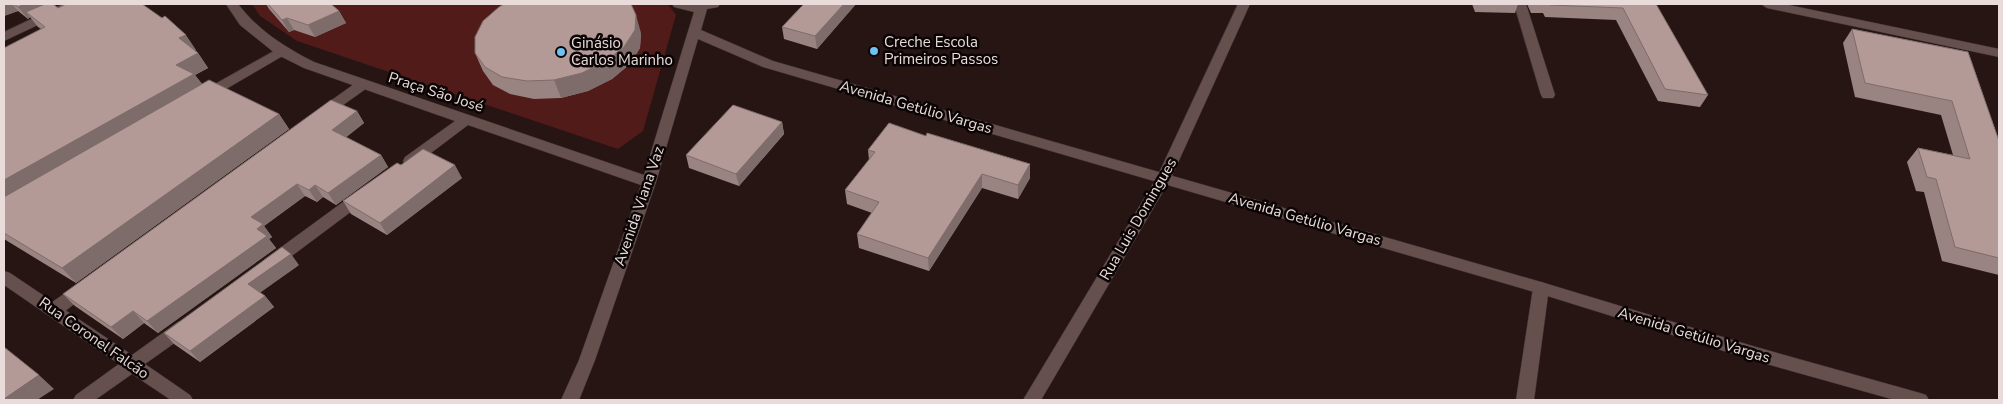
<svg xmlns="http://www.w3.org/2000/svg" width="2003" height="404" font-family="'Nunito Sans',sans-serif">
<style>
.green{fill:#501b19}
.lines{fill:none;stroke-linecap:round;stroke-linejoin:round}
.street-casing{stroke:#3f3232;stroke-width:1}
.secondary-casing{stroke:#3f3232;stroke-width:1}
.street{fill:#65504d;fill-rule:evenodd}
.secondary{fill:#65504d;fill-rule:evenodd}
.wall{fill:#9a8482}
.shaded-wall{fill:#7d6c6a}
.building{fill:#b39a97;stroke:#7d6c6a}
.poi-dot{fill:#6dc2f3;stroke:#0a0404;stroke-width:2}
.labels{text-anchor:middle;stroke-width:5;stroke-linejoin:round;paint-order:stroke}
.poi-label{font-size:15px;fill:#e8dbda;stroke:#0a0404;text-anchor:start}
.street-label{font-size:15px;fill:#e8dbda;stroke:#0a0404}
</style>
<rect width="100%" height="100%" fill="#271514"/>
<path class="green" d="M252 4H668L676 15 643 131 618 149 297 41 260 16Z"/>
<g class="lines">
<g class="street-casing">
<path id="street" d="M1238 4H1250L1171 178 1041 400H1023L1157 177Z
M1514 4H1526L1555 95 1553 98H1543L1541 95Z
M1761 4H1784L1999 49V57L1767 8Z
M281 47 288 51 286 54 209 99H199L197 96 199 93Z
M362 81 367 82 369 85 367 88 325 118H315L313 115 315 112 357 82Z
M84 282 90 284 92 288 90 292 60 315 54 317 48 315 46 310 48 305 78 284Z
M1541 282 1547 284 1549 288 1534 400H1516L1533 288 1535 284Z"/>
</g>
<g class="secondary-casing">
<path id="secondary" d="M63 4H78L76 7 4 41V32Z
M226 4H238C258 30 284 47 314 62L644 175 694 12 674 7 672 4H720L718 7 707 9 701 30 773 61 1541 282 1756 347 1920 393 1926 395 1929 400H1895L1756 361 1541 294 763 67 698 39 656 182 595 360 579 400H561L579 360 641 185 468 125 415 165H405L403 161 405 157 455 121 304 68 276 54 240 25Z
M363 190 368 191 370 195 368 199 277 267 271 269 265 267 263 263 265 259 358 191Z
M4 271 10 273 132 355 178 322 184 320 190 322 192 327 190 332 145 364 190 395 193 400H171L132 374 95 400H73L76 395 119 364 4 285Z"/>
</g>
<use href="#street" class="street"/>
<use href="#secondary" class="secondary"/>
</g>
<path class="wall" d="M4 4H53L58 8 196 50H195L198 53 208 68 195 75 202 84 279 114 289 129 76 283 4 239V48L41 29 38 27 30 17 28 19 18 11 4 16Z
M266 4H331L339 11 346 23 315 37 294 30 289 32 269 9Z
M804 4H856L817 49 784 39 782 27Z
M1472 4H1518L1515 13 1475 12Z
M1527 4H1656L1708 95 1700 107 1658 101 1616 20 1545 17 1543 13H1531Z
M1852 29 1968 52 1999 141V275L1942 261 1924 192 1916 191 1907 162 1918 148 1953 155 1941 115 1855 97 1843 43Z
M641 33 640 48 630 64 612 79 588 91 561 98 534 99 510 94 493 85 483 71 475 53Z
M357 111 364 123 346 137 381 155 388 167 336 205 323 197 317 202 305 196 264 226 272 237 269 239 276 248 158 333 144 323 123 339 75 306 63 294Z
M782 122 784 134 739 186 689 168 686 155Z
M868 150 1030 178 1018 199 982 188 929 271 859 248 857 234 872 213 847 204 845 190 869 160Z
M401 165 462 178 387 235 351 214 343 201Z
M299 265 260 292 265 296 274 307 200 362 174 344 164 333Z"/>
<path class="shaded-wall" d="M4 4H12L18 11 4 16Z
M24 4H49L26 12 30 17 28 19 18 7Z
M844 4H856L817 49 815 36Z
M339 11 346 23 315 37 308 25Z
M636 15 641 33 640 48 630 64 612 79 588 91 561 98 554 80Z
M287 18 294 30 289 32 282 20Z
M186 35 196 50 189 53 179 38Z
M198 53 208 68 195 75 205 88 4 203V180L176 65Z
M357 111 364 123 339 143 332 130Z
M279 114 289 129 76 283 62 268Z
M782 122 784 134 739 186 736 174Z
M381 155 388 167 336 205 328 193Z
M1030 164V178L1018 199V185Z
M455 165 462 178 387 235 380 223Z
M982 174V188L929 271 928 258Z
M297 184 305 196 264 226 272 237 269 239 276 248 158 333 147 321 251 217Z
M315 185 323 197 317 202 309 190Z
M291 254 299 265 257 295 248 284Z
M265 296 274 307 200 362 190 351Z
M133 311 144 323 123 339 111 327Z
M39 375 54 389 37 400H4V399Z"/>
<path class="building" d="M14 4H24L18 7Z
M45 4H53L58 8 66 4H142L162 18 165 16 186 35 179 38 198 53 176 65 194 74 4 180V48L45 27 26 12Z
M268 4H331L339 11 308 25 287 18 282 20Z
M504 4H631L636 15 635 30 624 47 606 61 582 73 554 80 527 81 502 77 485 67 475 53V37L483 21 499 7Z
M804 4H844L815 36 782 27Z
M1549 4H1656L1708 95 1665 89 1623 8 1550 5Z
M1852 29 1968 52 1999 141V258L1955 247 1936 179 1927 177 1918 148 1970 159 1952 101 1865 83Z
M209 80 279 114 62 268 4 233V197Z
M331 100 357 111 332 130 381 155 328 193 315 185 309 190 297 184 251 217 263 224 257 229 267 236 147 321 133 311 111 327 63 294Z
M733 105 782 122 736 174 686 155Z
M889 123 926 136 927 133 1030 164 1018 185 982 174 928 258 857 234 879 202 845 190 875 152 868 150Z
M423 149 455 165 380 223 343 201 397 163 401 165Z
M282 247 291 254 248 284 265 296 190 351 164 333Z
M4 347 39 375 4 399Z"/>
<g class="poi-dot">
<circle cx="874" cy="51" r="5"/>
<circle cx="561" cy="52" r="5"/>
</g>
<g class="labels">
<g class="poi-label">
<text x="884" y="47">Creche Escola<tspan x="884" dy="17">Primeiros Passos</tspan></text>
<text x="571" y="48">Ginásio<tspan x="571" dy="17">Carlos Marinho</tspan></text>
</g>
<g class="street-label">
<text transform="translate(436 92) rotate(18)" y="5">Praça São José</text>
<text transform="translate(916 107) rotate(16)" y="5">Avenida Getúlio Vargas</text>
<text transform="translate(639 206) rotate(-71)" y="5">Avenida Viana Vaz</text>
<text transform="translate(1138 219) rotate(-60)" y="5">Rua Luis Domingues</text>
<text transform="translate(1305 219) rotate(16)" y="5">Avenida Getúlio Vargas</text>
<text transform="translate(1694 335) rotate(17)" y="5">Avenida Getúlio Vargas</text>
<text transform="translate(94 338) rotate(35)" y="5">Rua Coronel Falcão</text>
</g>
</g>
<rect width="2003" height="404" fill="none" stroke="#e8dbda" stroke-width="10"/>
</svg>
